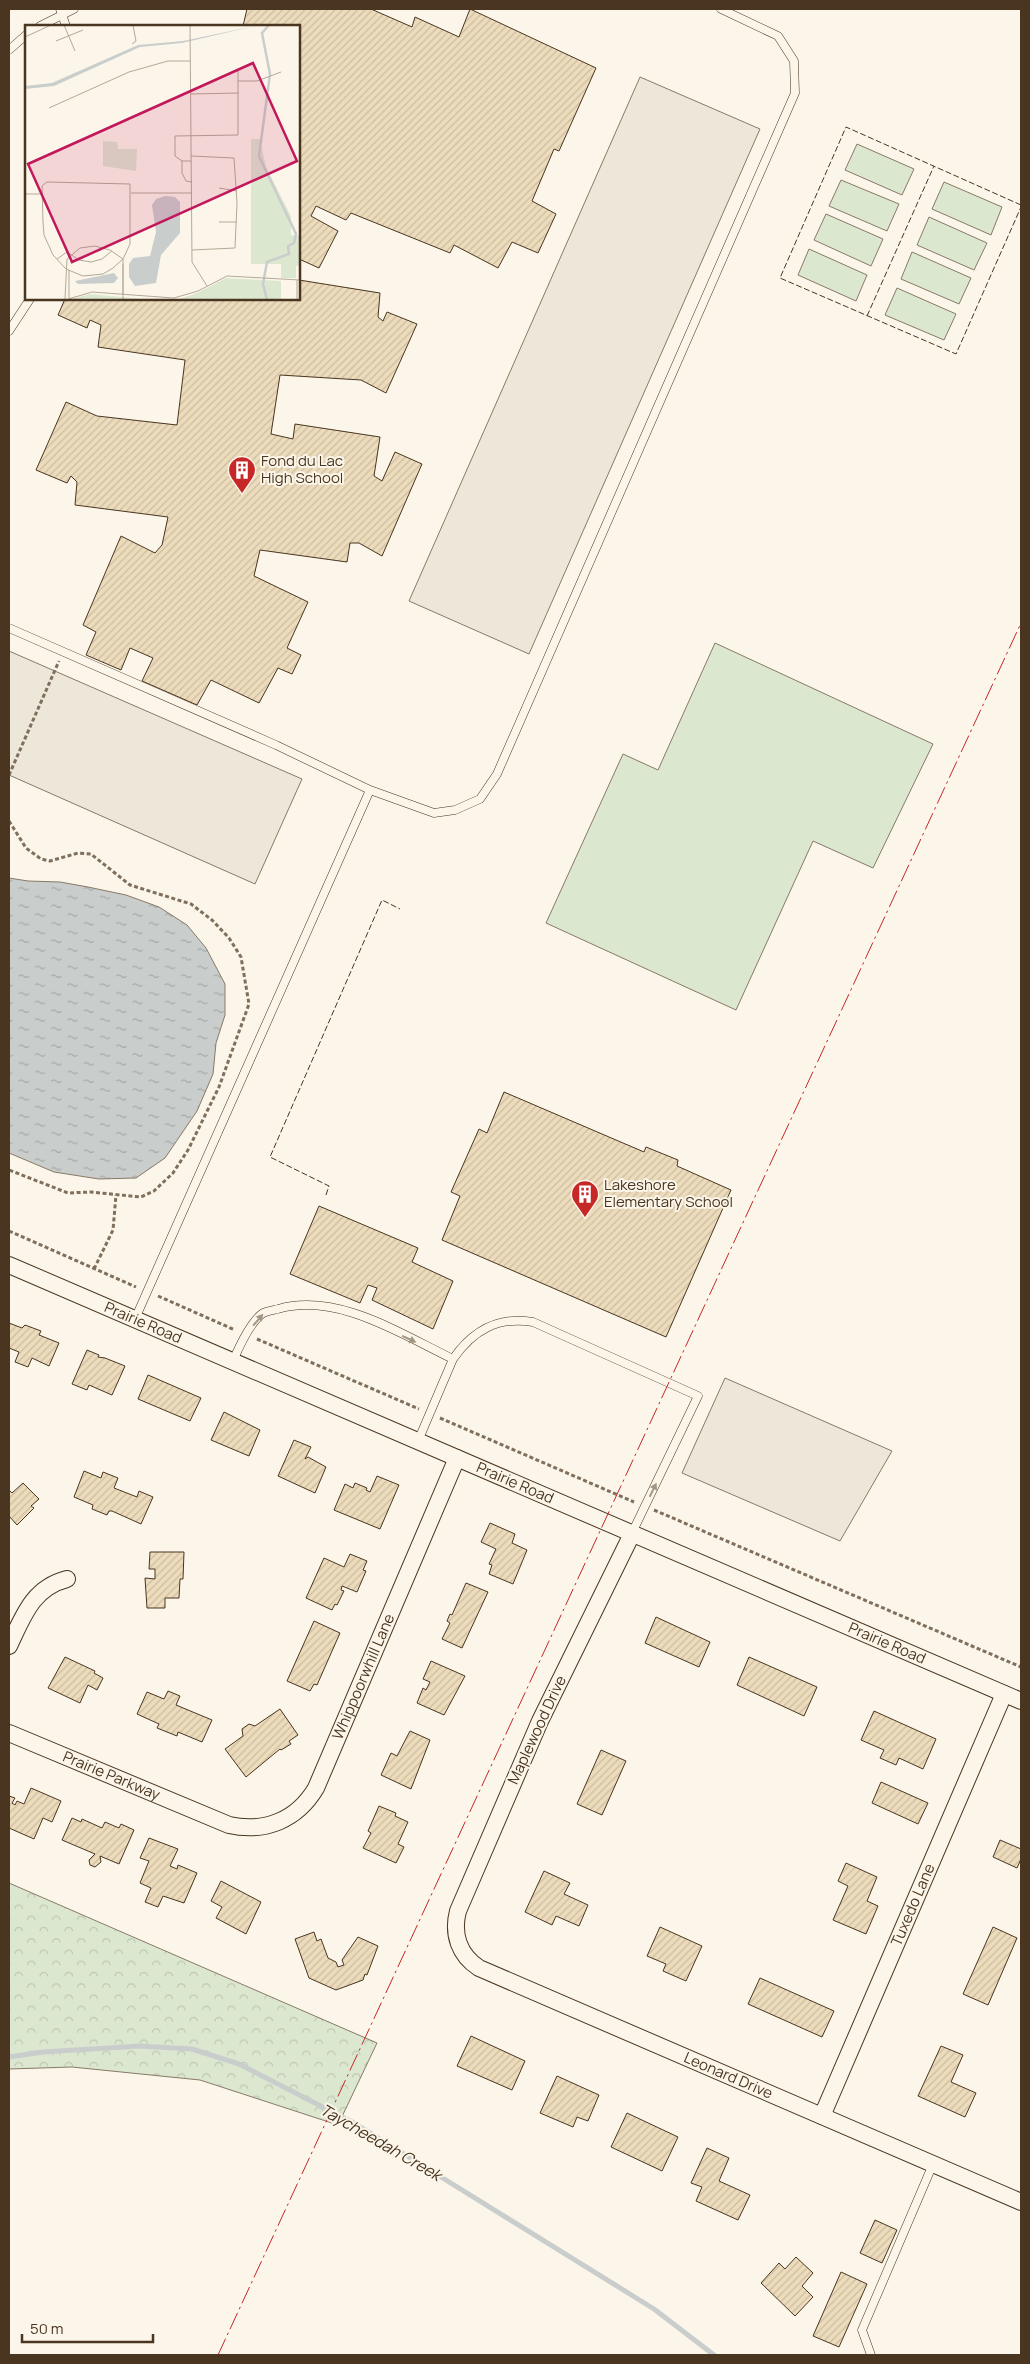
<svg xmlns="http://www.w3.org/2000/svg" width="1030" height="2364" font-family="Manrope,sans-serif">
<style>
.park{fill:url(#park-crowns);stroke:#887966}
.garden{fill:#dce7d0;stroke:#887966}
.parking{fill:#ede7d9;stroke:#887966}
.water{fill:url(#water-ripples);stroke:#887966}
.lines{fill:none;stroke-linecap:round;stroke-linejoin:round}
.stream{stroke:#c9cecd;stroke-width:5}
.building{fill:url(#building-hatch);stroke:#4a3520}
.lane-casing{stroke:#4a3520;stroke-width:9}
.street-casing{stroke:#4a3520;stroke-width:18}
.path{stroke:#7f6f5c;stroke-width:3;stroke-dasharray:4 2.5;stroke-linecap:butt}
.lane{stroke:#fbf6e9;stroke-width:8}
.street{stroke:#fbf6e9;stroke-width:16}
.fence{stroke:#4a3520;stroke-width:1;stroke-dasharray:6 2.5;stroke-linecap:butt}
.power{stroke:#c62828;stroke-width:1;stroke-dasharray:18 4 2.5 4;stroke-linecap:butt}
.oneway{fill:#a29684}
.labels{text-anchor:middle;stroke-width:4;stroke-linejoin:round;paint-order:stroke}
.poi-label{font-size:15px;fill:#4a3520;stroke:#fbf6e9;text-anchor:start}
.street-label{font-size:15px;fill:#4a3520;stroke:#fbf6e9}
.water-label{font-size:16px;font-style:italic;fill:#4a3520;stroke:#fbf6e9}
.inset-river{fill:none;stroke:#c9cecd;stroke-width:2.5}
.inset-road{fill:none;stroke:#b4a999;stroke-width:1}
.view{fill:#c2185b;fill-opacity:0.15;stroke:#c2185b;stroke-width:2.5}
.inset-edge{fill:none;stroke:#4a3520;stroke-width:2.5}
</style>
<defs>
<pattern id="park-crowns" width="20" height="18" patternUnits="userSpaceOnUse" patternTransform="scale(1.25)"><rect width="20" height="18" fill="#dce7d0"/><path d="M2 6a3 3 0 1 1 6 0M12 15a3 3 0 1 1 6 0" fill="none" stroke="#bec7b2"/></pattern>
<pattern id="water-ripples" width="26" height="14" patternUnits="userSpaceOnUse" patternTransform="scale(1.25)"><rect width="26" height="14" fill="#c9cecd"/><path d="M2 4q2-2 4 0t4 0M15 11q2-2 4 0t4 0" fill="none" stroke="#a5a8a6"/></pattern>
<pattern id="building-hatch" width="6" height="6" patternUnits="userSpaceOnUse" patternTransform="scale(1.25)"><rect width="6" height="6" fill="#ecdcbc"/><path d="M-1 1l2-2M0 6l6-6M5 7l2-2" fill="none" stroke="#ccbda1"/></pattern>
</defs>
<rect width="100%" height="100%" fill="#fbf6e9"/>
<path class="park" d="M9 1883 377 2043 338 2125 200 2080 72 2067 9 2069Z"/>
<path class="garden" d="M857 144 914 169 902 195 845 170Z
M841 180 899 204 887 231 829 206Z
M944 182 1002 207 991 235 932 209Z
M826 214 883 239 871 266 814 240Z
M929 217 987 243 974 270 917 245Z
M809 249 867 275 856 301 798 275Z
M912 252 971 278 959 304 901 279Z
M897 288 956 314 944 340 885 315Z
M715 643 933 744 873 868 813 841 736 1010 546 923 623 754 658 770Z"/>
<path class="parking" d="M640 77 760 129 529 654 409 601Z
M9 651 302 779 255 884 9 775Z
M725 1378 892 1451 840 1541 682 1473Z"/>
<path class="water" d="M9 878 28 881 60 882 88 887 126 895 159 907 187 925 206 948 225 984V1015L216 1043 213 1074 197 1111 165 1158 136 1178 99 1179 54 1172 9 1153Z"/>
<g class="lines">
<path class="stream" d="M9 2057 43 2052 140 2046 192 2049 239 2064 354 2123 654 2309 714 2355"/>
</g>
<path class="building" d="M247 9H371L412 27 415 17 459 37 470 9 596 68 559 151 554 149 532 201 556 214 538 253 512 242 498 268 454 245 450 253 351 213 346 220 316 206 311 216 338 231 319 268 299 259V26H243Z
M299 280 380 293 378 317 383 321 387 312 417 324 386 393 361 380 280 375 271 434 293 439 295 424 380 437 374 476 382 481 395 452 422 464 382 556 359 543H350L347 562 260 550 254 576 308 602 287 648 301 655 292 674 278 668 259 703 211 680 197 705 142 681 153 658 130 648 121 670 86 655 96 632 83 625 121 536 155 553 162 545 168 517 75 505 77 482 71 476 67 483 36 470 66 402 97 416 177 425 185 360 98 347 101 325 90 320 87 328 58 315 65 299H299Z
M504 1092 644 1152 646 1147 678 1160 677 1166 731 1190 666 1337 442 1240 460 1196 451 1192 479 1129 487 1133Z
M319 1206 418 1248 412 1262 453 1281 433 1329 372 1300 377 1288 368 1285 360 1303 290 1274Z
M9 1323 22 1328 25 1325 41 1331 39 1335 59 1343 49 1366 32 1358 28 1367 15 1362 19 1352 9 1348Z
M87 1350 99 1355 98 1357 105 1358 125 1366 112 1395 89 1385 87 1390 72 1384Z
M148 1375 201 1398 190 1421 138 1399Z
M224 1412 260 1430 249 1456 211 1440Z
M294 1440 311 1447 305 1459 308 1457 326 1467 315 1493 278 1476Z
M84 1471 101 1478 103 1472 118 1478 114 1488 137 1497 139 1491 153 1497 141 1524 112 1511H109L107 1515 92 1509 93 1505 74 1497Z
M377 1476 399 1485 380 1529 334 1510 345 1484 353 1488 355 1483 367 1488 366 1490 370 1492Z
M23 1483 39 1499 31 1506 34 1508 17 1525 9 1516V1490L12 1493Z
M490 1523 515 1534 512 1543 527 1550 513 1584 489 1574 492 1565 489 1564 496 1549 481 1542Z
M150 1552H184L183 1579H180L179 1598H165V1608H147L145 1578 155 1579V1569H149Z
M350 1554 367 1561 363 1570 366 1571 357 1592 342 1586 341 1590 344 1591 337 1605 335 1604 332 1610 306 1598 324 1558 344 1567Z
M466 1583 488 1592 462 1648 442 1639 450 1623 447 1621 450 1614 452 1615Z
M656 1617 710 1642 699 1667 645 1643Z
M314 1621 340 1633 317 1685 314 1684 310 1691 287 1681Z
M65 1657 95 1671 94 1673 103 1678 97 1690 88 1685 80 1703 48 1688Z
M749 1657 817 1687 804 1716 737 1685Z
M431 1661 465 1676 444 1715 417 1703 423 1688 426 1690 430 1682 423 1679Z
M168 1691 180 1696 176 1705 212 1720 202 1742 178 1732 177 1736 157 1728 159 1724 137 1714 147 1692 164 1699Z
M280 1709 298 1735 289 1741 291 1744 281 1750 280 1749 246 1777 225 1749 243 1736 242 1729 249 1724 255 1726Z
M874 1711 936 1739 923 1769 899 1758 896 1765 880 1758 884 1750 861 1740Z
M410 1731 430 1740 411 1789 381 1775 391 1753 397 1756Z
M601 1750 626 1761 602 1815 577 1804Z
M881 1782 928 1803 918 1824 872 1803Z
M31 1788 61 1801 52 1822 43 1818 34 1839 9 1828V1796L15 1798 12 1803 15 1805 17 1801 24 1804Z
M379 1806 396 1813 395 1816 408 1822 398 1844 404 1847 396 1863 363 1848 371 1833 368 1831Z
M72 1818 81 1822 82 1819 102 1828 105 1822 119 1828 121 1824 134 1830 119 1864 100 1856 101 1862 95 1867 90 1865 89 1860 95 1854 62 1840Z
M149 1838 178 1849 170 1866 177 1869 178 1865 197 1873 184 1903 163 1896 158 1907 145 1902 151 1888 140 1883 149 1861 140 1858Z
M1000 1840 1021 1849V1859L1017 1868 993 1857Z
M846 1863 877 1877 867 1901 878 1906 866 1934 833 1920 848 1886 838 1881Z
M544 1871 570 1883 564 1894 588 1905 579 1926 556 1916 552 1925 525 1912Z
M221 1881 261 1902 246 1934 216 1918 222 1907 211 1901Z
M660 1927 702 1946 686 1981 663 1971 666 1964 647 1956Z
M993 1927 1017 1938 988 2005 963 1994Z
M314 1932 317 1941 321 1939 328 1958 336 1962 338 1967 344 1965 342 1960 358 1937 378 1946 367 1975 365 1974 363 1980 336 1990 309 1978 295 1939Z
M760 1978 834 2011 822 2037 748 2004Z
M471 2036 525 2061 512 2090 457 2066Z
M941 2046 963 2055 951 2082 976 2093 965 2117 918 2096Z
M557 2076 599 2095 588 2121 577 2117 573 2127 540 2113Z
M627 2113 678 2137 662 2171 611 2147Z
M707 2148 729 2158 719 2181 750 2195 738 2220 696 2201 702 2187 691 2183Z
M875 2220 897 2230 882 2263 860 2253Z
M796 2257 813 2273 802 2286 813 2297 795 2316 761 2283 779 2263 785 2269Z
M841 2272 867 2284 839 2347 813 2336Z"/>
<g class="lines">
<g class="lane-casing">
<path id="lane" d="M60 9 66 26
M40 26 74 9
M9 50 26 35
M9 331 30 299
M9 628 276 745 370 790 434 813 455 810 480 799 497 774 795 93 794 61 778 36 721 9
M135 1319 370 790
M453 1359C473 1330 498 1316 533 1322L698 1396 632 1533
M233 1361C239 1347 250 1322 263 1313 267 1311 274 1310 278 1309 337 1292 401 1334 453 1359L418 1441
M871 2355 862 2330 933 2164"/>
</g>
<g class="street-casing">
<g id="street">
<path id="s1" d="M9 1265 1021 1701"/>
<path id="s2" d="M632 1534 540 1721 458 1911C452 1934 459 1955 479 1968L1021 2202"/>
<path d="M9 1646C23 1617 32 1588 67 1579"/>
<path id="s3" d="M9 1733 229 1825C265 1833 297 1820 316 1788L457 1458"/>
<path id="s4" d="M822 2116 1004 1694"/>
</g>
</g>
<path class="path" d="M9 775 59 661
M9 821 26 848 41 859 50 861 78 853 91 854 130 885 191 904 212 920 229 938 241 957 249 1004 219 1087 188 1150 173 1173 154 1191 141 1197 90 1192 68 1193 9 1170
M9 1231 136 1287
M94 1269 113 1230 116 1195
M158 1296 235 1330
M257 1339 419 1409
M440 1418 634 1502
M654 1510 1021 1667"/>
<use href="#lane" class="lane"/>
<use href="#street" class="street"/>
<path class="fence" d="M1021 205 846 127 780 278 956 354 1021 207
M867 316 934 166
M326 1195 329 1186 270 1157 382 900 400 909"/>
<path class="power" d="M218 2355 1021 623"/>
</g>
<defs><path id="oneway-solid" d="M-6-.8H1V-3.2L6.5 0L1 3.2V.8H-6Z" transform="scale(1.25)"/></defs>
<g class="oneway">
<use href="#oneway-solid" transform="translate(258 1320) rotate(-49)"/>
<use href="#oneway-solid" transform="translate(409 1339) rotate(25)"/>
<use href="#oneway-solid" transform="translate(653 1490) rotate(-64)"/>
</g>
<defs>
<g id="building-pin" transform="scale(1.4375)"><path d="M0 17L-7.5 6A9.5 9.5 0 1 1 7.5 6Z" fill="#c62828" stroke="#fbf6e9"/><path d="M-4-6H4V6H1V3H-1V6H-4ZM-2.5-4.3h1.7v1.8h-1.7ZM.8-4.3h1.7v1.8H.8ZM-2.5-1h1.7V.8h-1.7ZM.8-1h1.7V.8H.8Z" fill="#fff"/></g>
</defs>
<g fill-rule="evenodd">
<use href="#building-pin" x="242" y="470"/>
<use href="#building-pin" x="585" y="1194"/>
</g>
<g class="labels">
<g class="poi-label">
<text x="261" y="466">Fond du Lac<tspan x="261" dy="17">High School</tspan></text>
<text x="604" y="1190">Lakeshore<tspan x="604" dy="17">Elementary School</tspan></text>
</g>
<g class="street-label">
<text dy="5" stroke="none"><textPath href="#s1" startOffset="146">Prairie Road</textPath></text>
<text dy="5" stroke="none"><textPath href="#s1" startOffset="551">Prairie Road</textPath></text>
<text dy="5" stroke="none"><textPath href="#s1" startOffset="956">Prairie Road</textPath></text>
<text dy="5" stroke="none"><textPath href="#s3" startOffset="461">Whippoorwhill Lane</textPath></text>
<text transform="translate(537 1730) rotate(-65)" y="5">Maplewood Drive</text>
<text dy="5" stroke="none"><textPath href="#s3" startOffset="111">Prairie Parkway</textPath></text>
<text dy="5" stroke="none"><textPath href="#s4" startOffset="230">Tuxedo Lane</textPath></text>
<text dy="5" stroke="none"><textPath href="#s2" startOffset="752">Leonard Drive</textPath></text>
</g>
<g class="water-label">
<text transform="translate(381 2142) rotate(30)" y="6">Taycheedah Creek</text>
</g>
</g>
<g transform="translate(25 25)">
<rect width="275" height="275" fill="#fbf6e9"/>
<path d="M201 253 256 256V275H151L172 268ZM65 269 129 275H43Z" fill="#dce7d0"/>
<path d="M226 114H235L241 142 266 191V210L275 211V240L271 241V253H256V239H226Z" fill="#dce7d0"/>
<path d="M78 116 92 117 93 124H112L111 146 78 141Z" fill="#dce7d0"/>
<path d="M234 0 157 18 115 22 29 61 0 64V61L27 58 113 20 158 16ZM140 171 150 172 155 177V208L136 230 131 258 110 261 104 252V239L108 233 125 231 131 207 127 180 131 174ZM89 248 93 253 89 258 53 259 50 256Z" fill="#c9cecd"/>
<path class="inset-river" d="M242 275 238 259 242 237 264 229 263 221 269 218 271 209 234 131 245 49 237 8 244 0"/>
<path class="inset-road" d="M39 0 50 26M165 0 167 237 182 261M0 12 26 0M31 16 58 5M107 19 111 16 108 0M213 56H232L256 47M166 69 214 68M24 83 104 47 143 36H165M166 131 209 133 212 178 210 223 167 225M157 136 150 131V111L213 110V46M166 136H157V148L161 156 167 157M22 157 105 159V219L98 234 88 243 78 249 58 251 41 244 28 230 19 210 18 197 17 161ZM194 163 212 166M106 168H167M0 169H17M194 197H212M32 234 42 227 54 235 66 237 77 234 87 226M272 255V275M44 273V245M40 274 42 234 55 223 70 221 85 225 98 234V269M40 275 67 267 149 273 173 266 202 251 275 255M98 275V239"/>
<path class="view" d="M228 38 272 136 47 237 3 139Z"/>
<rect width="275" height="275" class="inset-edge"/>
</g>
<rect width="1030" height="2364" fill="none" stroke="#4a3520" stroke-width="20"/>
<path d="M22 2334v8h131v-8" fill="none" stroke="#4a3520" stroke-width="2.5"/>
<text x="30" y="2334" font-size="15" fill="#4a3520" stroke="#fbf6e9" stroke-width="4" paint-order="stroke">50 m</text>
</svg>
